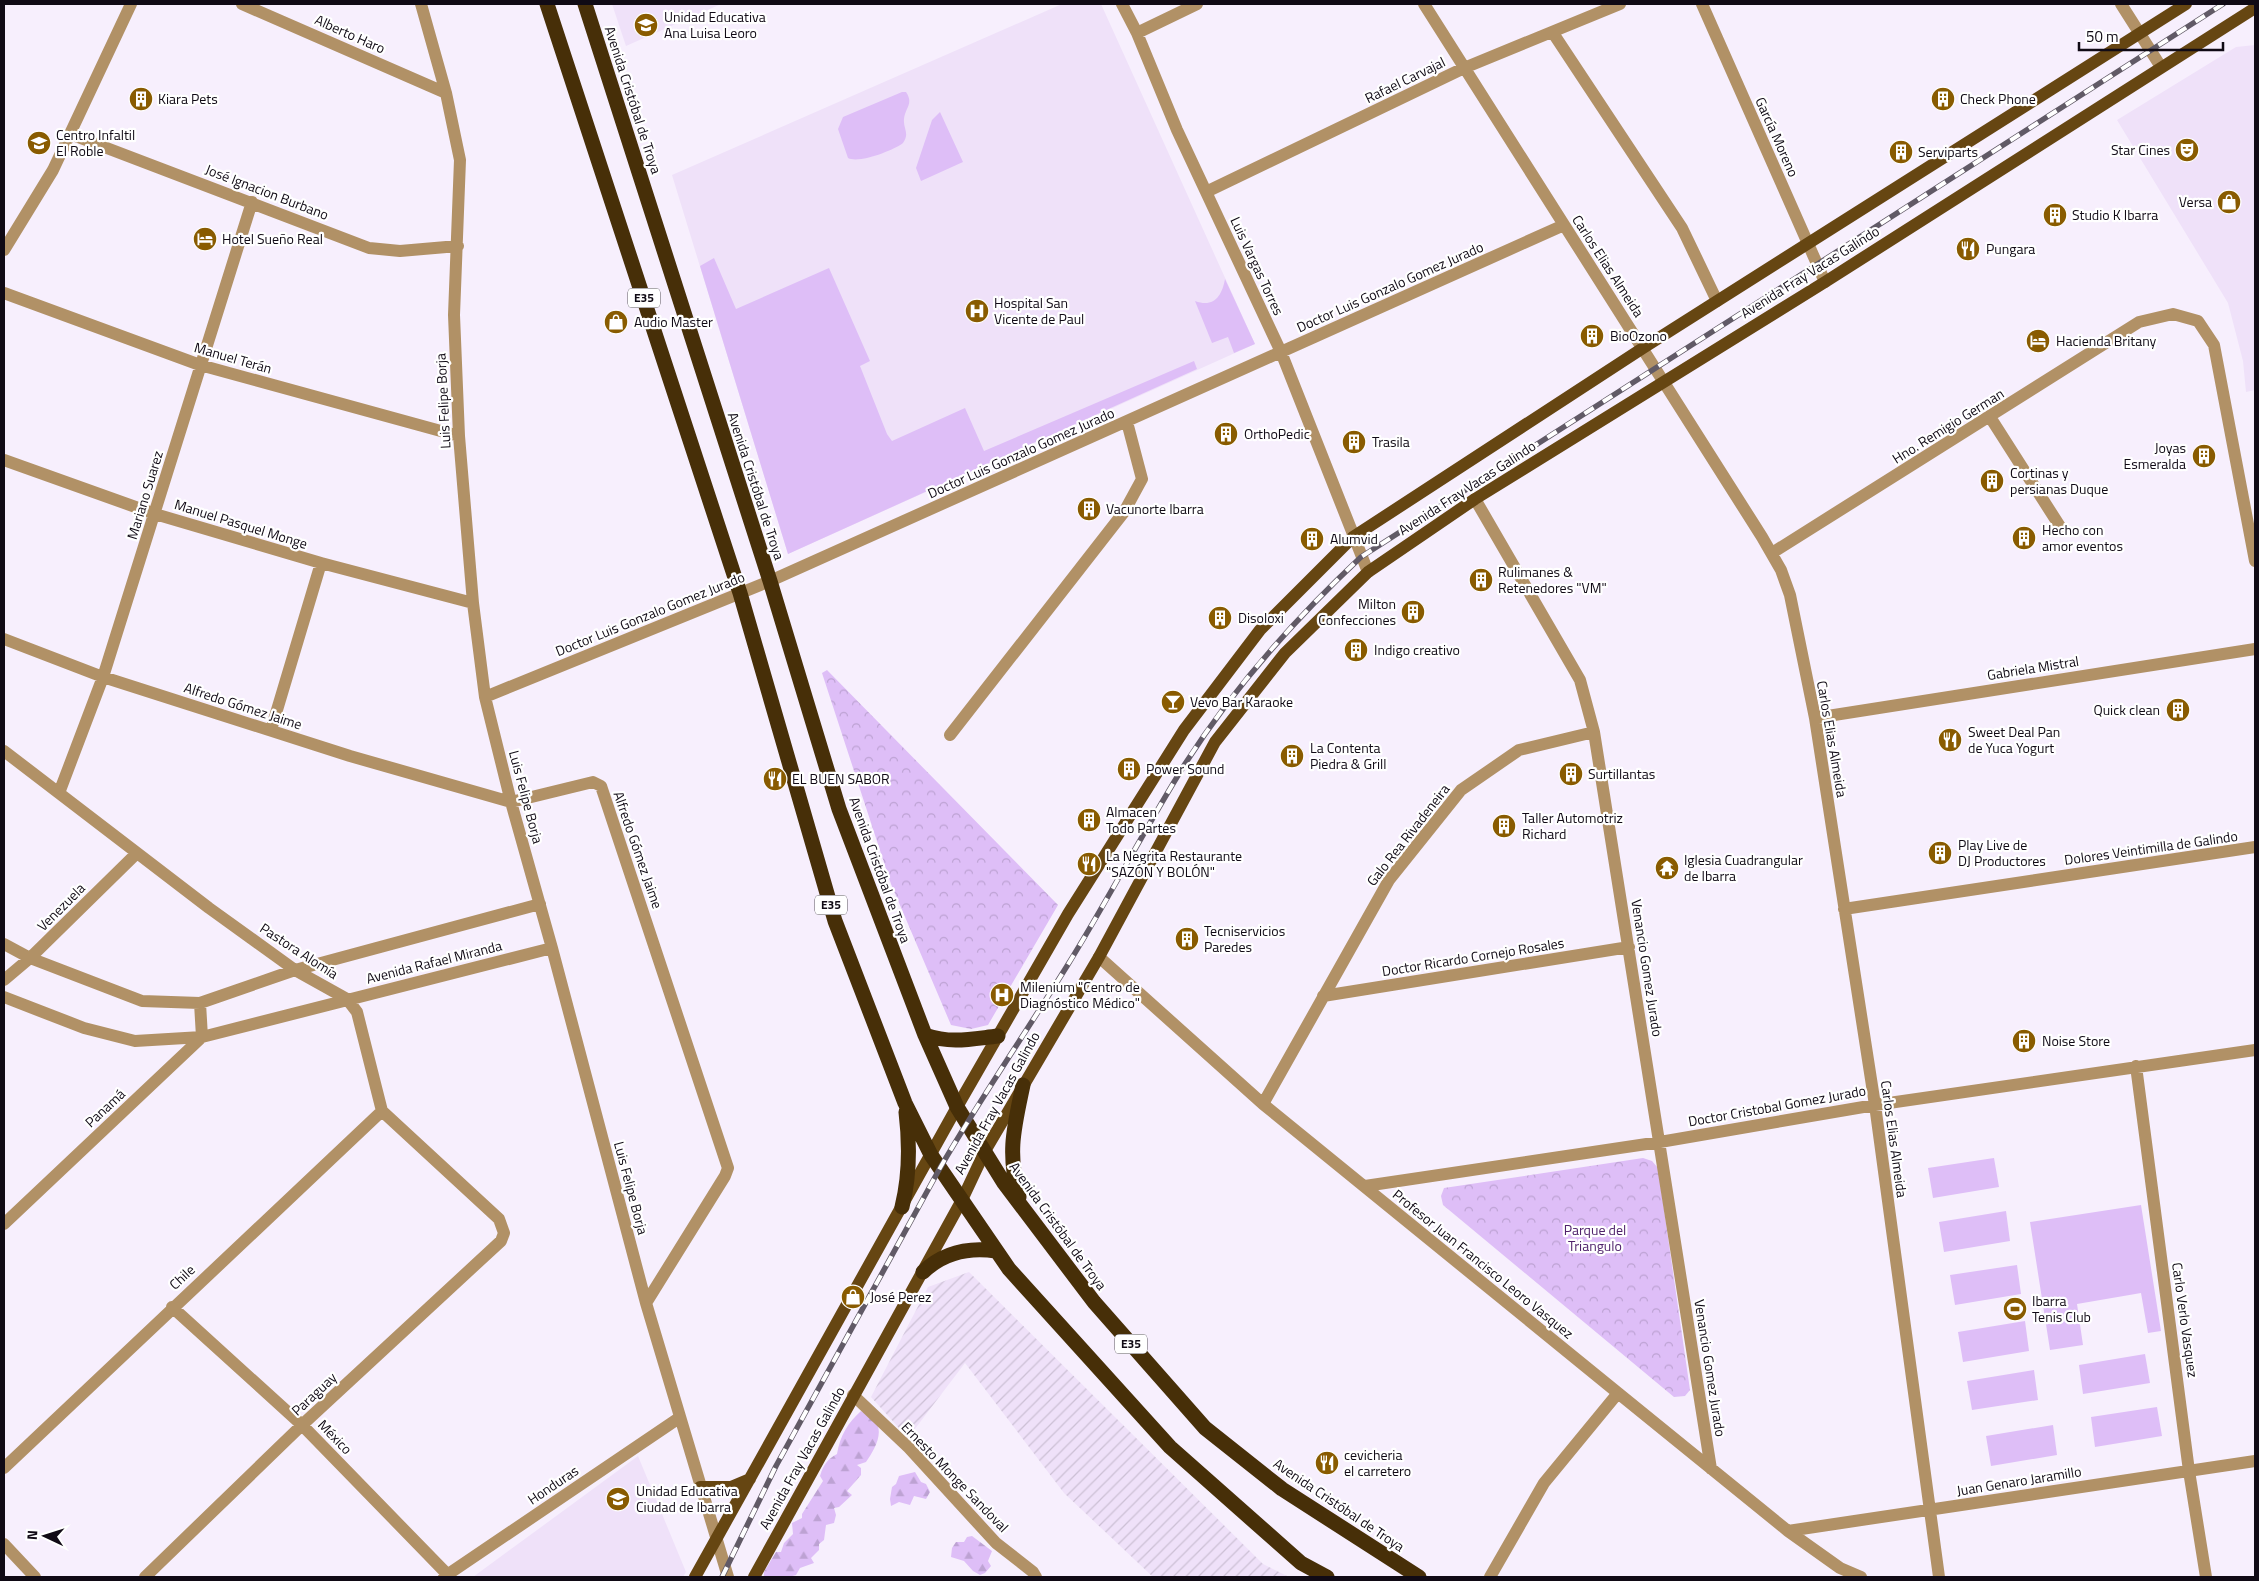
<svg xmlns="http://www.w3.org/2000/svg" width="2259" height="1581" font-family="'Titillium Web',sans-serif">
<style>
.built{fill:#efe1f9}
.industrial{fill:url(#industrial-furrows)}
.grass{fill:#debef7}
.forest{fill:url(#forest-firs)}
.park{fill:url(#park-crowns)}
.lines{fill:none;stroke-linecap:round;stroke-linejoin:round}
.minor{stroke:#b19166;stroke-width:12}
.major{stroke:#664612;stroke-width:12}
.highway{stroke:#472f08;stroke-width:15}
.rail-casing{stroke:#615a66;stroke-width:5.5}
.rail{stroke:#fff;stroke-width:4;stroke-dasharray:11;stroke-linecap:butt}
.labels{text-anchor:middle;stroke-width:4.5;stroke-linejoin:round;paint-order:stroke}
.shield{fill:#fff;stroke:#58545b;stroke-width:1}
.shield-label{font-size:12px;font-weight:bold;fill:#100a15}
.poi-label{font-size:14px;fill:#100a15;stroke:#fff;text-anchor:start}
.street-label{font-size:14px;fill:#100a15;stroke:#fff}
.park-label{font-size:14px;fill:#4f226b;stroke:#fff}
</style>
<defs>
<pattern id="industrial-furrows" width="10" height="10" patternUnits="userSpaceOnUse" patternTransform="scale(1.25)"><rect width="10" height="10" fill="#efe1f9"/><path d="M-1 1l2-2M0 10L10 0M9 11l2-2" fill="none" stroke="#ccc0d5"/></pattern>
<pattern id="forest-firs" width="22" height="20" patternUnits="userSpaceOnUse" patternTransform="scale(1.25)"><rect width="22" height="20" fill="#debef7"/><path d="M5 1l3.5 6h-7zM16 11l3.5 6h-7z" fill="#bda2d3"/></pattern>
<pattern id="park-crowns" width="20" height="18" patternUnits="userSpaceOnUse" patternTransform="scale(1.25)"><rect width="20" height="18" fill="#debef7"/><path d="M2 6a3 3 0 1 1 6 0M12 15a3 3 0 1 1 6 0" fill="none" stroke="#bda2d3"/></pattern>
</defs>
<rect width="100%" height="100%" fill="#f7effd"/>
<path class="built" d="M612 4H721L626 46Z
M1062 4H1101L1255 344 788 554 672 175Z
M2255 45V390L2246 392 2243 361 2228 303 2117 120 2236 47Z
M638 1456 686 1572 683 1577H473Z"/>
<path class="industrial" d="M969 1272 1263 1564 1289 1577H1153L1064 1493 965 1363 908 1438 871 1397 928 1287Z"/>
<path class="grass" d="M902 92H906C914 104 905 108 904 119 903 129 910 133 903 143 894 150 859 164 848 158L838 129 843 117Z
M940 112 963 162 921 181 916 168 932 120Z
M714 258 736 309 829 268 870 361 860 366 887 434 892 441 965 408 984 451 1194 361 1197 369 788 554 700 266Z
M1225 279 1255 344 1234 353 1228 337 1212 343 1195 301C1214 308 1222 296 1225 279Z
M1994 1158 1999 1187 1933 1198 1928 1168Z
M2141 1205 2161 1331 2148 1333 2141 1293 2077 1304 2083 1345 2050 1350 2030 1222Z
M2006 1211 2010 1241 1944 1252 1939 1222Z
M2017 1265 2021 1294 1955 1305 1950 1275Z
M2025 1321 2029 1351 1963 1362 1958 1332Z
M2145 1354 2150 1383 2083 1394 2079 1365Z
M2034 1370 2038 1400 1972 1410 1967 1381Z
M2157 1407 2162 1436 2095 1447 2091 1417Z
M2053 1425 2057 1455 1991 1466 1986 1436Z"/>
<path class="forest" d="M861 1411C865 1414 871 1417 875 1421 885 1433 873 1452 866 1462L857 1465 861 1468V1475L847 1491 852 1495 839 1507 834 1508 836 1515 834 1523 826 1525 824 1540 819 1544V1550L811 1558 814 1563 800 1568 796 1575 789 1577H764V1572L776 1552H781L784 1543 793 1534 792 1523 802 1518V1514L823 1481 820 1476C823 1466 827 1459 837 1454 840 1435 848 1423 861 1411Z
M915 1472 921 1482 926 1484 930 1492 926 1499 914 1496 910 1505 899 1502 891 1506 890 1499 892 1487 896 1484 899 1476Z
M972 1536 992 1551 988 1561 991 1566 985 1573 980 1575 973 1571 964 1561 951 1557 952 1548 956 1542H964L967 1537Z"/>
<path class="park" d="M827 670 1058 905 988 1025 971 1029 951 1025 891 884 822 673Z
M1643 1158 1652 1161 1658 1168 1690 1390 1685 1396 1674 1397 1443 1205 1441 1196 1444 1188Z"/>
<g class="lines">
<path class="minor" d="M242 4 446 93
M421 4 446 93 460 160 454 315 459 436 473 603 485 697 511 802 552 948 646 1303 728 1577
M1122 4 1137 33 1177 130 1281 352 1368 572
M1424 4 1762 537 1781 570 1790 595 1815 718 1875 1105 1939 1577
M1702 4 1825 282
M2121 4 2161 67
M1137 33 1197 4
M1553 33 1682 228 1717 301
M70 134 369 248 400 251 458 246
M1206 192 1464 68 1620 4
M4 250 53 170 131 4
M4 293 200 365 459 436
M1990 417 2061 528
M4 460 155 514 321 563 473 603
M1475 499 1580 680 1594 732 1711 1469
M1772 553 2139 322 2173 314 2198 321 2214 345 2255 561
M4 639 103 677 350 756 511 802 593 782 601 786 728 1168 725 1176 646 1303
M485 697 770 581 1564 225
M1815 718 2255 649
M271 730 321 563
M950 735 1124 512 1142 479 1127 422
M4 751 209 908 295 970 347 999 357 1012 382 1111 499 1219 504 1233 501 1241 302 1425 145 1577
M59 793 103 677 252 202
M1844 909 2255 847
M4 944 30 958 142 1001 200 1003 295 970 540 904
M1099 957 1263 1104 1618 1393 1788 1531 1840 1568 1861 1577
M4 980 30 958 137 853
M1323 996 1629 947
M4 997 84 1028 135 1041 202 1037 552 948
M2136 1066 2189 1471 2206 1577
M1263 1104 1389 880 1461 790 1519 750 1594 732
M1365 1186 1660 1142 1875 1105 2255 1050
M4 1224 202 1037 200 1003
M172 1307 302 1425 448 1575
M853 1395 909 1448 996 1543 1033 1572 1036 1577
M4 1468 382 1111
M1788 1531 2255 1461
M4 1544 35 1577
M444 1577 679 1418
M1490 1577 1544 1483 1618 1393"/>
<path class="major" d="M700 1487H731L750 1479
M695 1577 957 1107 1068 914 1184 730 1260 630 1353 537 1643 348 2186 4
M754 1577 962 1200 985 1151 1099 957 1215 742 1285 653 1368 572 1475 499 1825 282 2255 8"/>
<path class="highway" d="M547 4 740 593 835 921 905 1103 931 1155 1009 1269 1170 1447 1301 1563 1327 1577
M585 4 770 581 839 809 925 1035 957 1107 1004 1183 1094 1302 1205 1428 1282 1489 1419 1577
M925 1035C952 1044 971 1039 998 1036
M1019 1197C1007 1152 1014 1128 1023 1085
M902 1207C910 1175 910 1145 906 1112
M923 1272C944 1252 969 1247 996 1251"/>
<g class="rail-casing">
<path id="rail" d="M722 1577 776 1466 940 1168C980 1099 1025 1034 1067 966 1108 900 1144 830 1185 764 1234 687 1295 619 1361 557L2223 4"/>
</g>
<use href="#rail" class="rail"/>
</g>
<defs>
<g id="university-disc" transform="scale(1.25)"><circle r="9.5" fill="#895b00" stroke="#fff"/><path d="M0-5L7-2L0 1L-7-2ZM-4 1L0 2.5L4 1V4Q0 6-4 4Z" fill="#fff"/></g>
<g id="building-disc" transform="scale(1.25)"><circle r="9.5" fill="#895b00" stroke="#fff"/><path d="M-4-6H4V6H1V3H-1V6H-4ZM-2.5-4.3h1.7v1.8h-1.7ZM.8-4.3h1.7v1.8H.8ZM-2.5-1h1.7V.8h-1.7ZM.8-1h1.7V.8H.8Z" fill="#fff"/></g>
<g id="school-disc" transform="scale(1.25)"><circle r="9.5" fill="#895b00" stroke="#fff"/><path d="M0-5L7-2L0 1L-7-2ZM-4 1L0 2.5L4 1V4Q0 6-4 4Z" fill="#fff"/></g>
<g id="theatre-disc" transform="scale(1.25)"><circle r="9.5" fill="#895b00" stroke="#fff"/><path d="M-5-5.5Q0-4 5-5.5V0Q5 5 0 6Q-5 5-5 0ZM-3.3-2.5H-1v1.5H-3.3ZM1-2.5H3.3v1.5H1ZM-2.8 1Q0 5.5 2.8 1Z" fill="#fff"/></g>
<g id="shop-disc" transform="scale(1.25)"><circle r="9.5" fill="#895b00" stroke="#fff"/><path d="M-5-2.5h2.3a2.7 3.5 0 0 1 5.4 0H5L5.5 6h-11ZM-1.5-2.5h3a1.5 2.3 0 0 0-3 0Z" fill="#fff"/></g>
<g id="hotel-disc" transform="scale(1.25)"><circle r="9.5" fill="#895b00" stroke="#fff"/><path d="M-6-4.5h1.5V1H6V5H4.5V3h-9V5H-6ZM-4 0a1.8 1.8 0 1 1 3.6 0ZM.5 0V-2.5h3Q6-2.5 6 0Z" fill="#fff"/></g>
<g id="restaurant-disc" transform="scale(1.25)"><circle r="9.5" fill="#895b00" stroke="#fff"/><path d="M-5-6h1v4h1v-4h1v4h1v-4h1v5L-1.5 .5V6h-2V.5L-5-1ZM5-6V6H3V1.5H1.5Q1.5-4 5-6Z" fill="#fff"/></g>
<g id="hospital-disc" transform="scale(1.25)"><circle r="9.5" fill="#895b00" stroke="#fff"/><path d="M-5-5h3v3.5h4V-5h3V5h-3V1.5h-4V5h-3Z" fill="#fff"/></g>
<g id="bar-disc" transform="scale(1.25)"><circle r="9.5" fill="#895b00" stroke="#fff"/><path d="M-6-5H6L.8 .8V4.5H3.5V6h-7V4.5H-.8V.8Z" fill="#fff"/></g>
<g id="temple-disc" transform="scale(1.25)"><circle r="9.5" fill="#895b00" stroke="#fff"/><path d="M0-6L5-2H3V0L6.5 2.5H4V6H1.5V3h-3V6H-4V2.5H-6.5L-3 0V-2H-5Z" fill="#fff"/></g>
<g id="stadium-disc" transform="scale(1.25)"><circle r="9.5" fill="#895b00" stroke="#fff"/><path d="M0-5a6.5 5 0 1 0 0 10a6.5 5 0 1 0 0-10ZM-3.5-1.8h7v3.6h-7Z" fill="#fff"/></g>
</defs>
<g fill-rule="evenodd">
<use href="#university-disc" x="646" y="25"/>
<use href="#building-disc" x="141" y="99"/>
<use href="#building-disc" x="1943" y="99"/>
<use href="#school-disc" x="39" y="143"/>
<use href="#theatre-disc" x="2187" y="150"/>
<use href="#building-disc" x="1901" y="152"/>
<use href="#shop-disc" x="2229" y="202"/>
<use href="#building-disc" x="2055" y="215"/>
<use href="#hotel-disc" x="205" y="239"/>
<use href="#restaurant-disc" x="1968" y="249"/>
<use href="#hospital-disc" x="977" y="311"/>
<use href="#shop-disc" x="616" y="322"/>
<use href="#building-disc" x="1592" y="336"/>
<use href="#hotel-disc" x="2038" y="341"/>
<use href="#building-disc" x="1226" y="434"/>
<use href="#building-disc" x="1354" y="442"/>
<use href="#building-disc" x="2204" y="456"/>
<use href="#building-disc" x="1992" y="481"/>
<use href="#building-disc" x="1089" y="509"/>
<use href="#building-disc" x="2024" y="538"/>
<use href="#building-disc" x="1312" y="539"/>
<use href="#building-disc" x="1481" y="580"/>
<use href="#building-disc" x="1413" y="612"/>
<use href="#building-disc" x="1220" y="618"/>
<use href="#building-disc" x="1356" y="650"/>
<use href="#bar-disc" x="1173" y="702"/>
<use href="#building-disc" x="2178" y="710"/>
<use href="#restaurant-disc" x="1950" y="740"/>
<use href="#building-disc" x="1292" y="756"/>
<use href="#building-disc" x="1129" y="769"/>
<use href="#building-disc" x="1571" y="774"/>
<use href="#restaurant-disc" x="775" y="779"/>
<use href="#building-disc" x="1089" y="820"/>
<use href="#building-disc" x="1504" y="826"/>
<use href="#building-disc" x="1940" y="853"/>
<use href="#restaurant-disc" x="1089" y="864"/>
<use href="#temple-disc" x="1667" y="868"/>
<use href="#building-disc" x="1187" y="939"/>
<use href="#hospital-disc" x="1002" y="995"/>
<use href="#building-disc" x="2024" y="1041"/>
<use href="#shop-disc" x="853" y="1297"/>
<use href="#stadium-disc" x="2015" y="1309"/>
<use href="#restaurant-disc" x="1327" y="1463"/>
<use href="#university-disc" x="618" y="1499"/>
</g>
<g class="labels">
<g class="shield">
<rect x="628" y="288.5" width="32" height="19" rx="4"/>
<rect x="815" y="895.5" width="32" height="19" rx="4"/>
<rect x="1115" y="1334.5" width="32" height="19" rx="4"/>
</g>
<g class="shield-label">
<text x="644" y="302">E35</text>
<text x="831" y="909">E35</text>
<text x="1131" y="1348">E35</text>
</g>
<g class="poi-label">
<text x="664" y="22">Unidad Educativa<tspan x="664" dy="16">Ana Luisa Leoro</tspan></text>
<text x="158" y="104">Kiara Pets</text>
<text x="1960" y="104">Check Phone</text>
<text x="56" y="140">Centro Infaltil<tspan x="56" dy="16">El Roble</tspan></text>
<text x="2170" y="155" text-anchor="end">Star Cines</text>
<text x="1918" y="157">Serviparts</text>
<text x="2212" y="207" text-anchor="end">Versa</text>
<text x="2072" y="220">Studio K Ibarra</text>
<text x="222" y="244">Hotel Sueño Real</text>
<text x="1986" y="254">Pungara</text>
<text x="994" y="308">Hospital San<tspan x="994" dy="16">Vicente de Paul</tspan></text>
<text x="634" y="327">Audio Master</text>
<text x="1610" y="341">BioOzono</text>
<text x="2056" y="346">Hacienda Britany</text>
<text x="1244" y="439">OrthoPedic</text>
<text x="1372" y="447">Trasila</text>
<text x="2186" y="453" text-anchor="end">Joyas<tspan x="2186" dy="16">Esmeralda</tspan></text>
<text x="2010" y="478">Cortinas y<tspan x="2010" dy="16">persianas Duque</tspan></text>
<text x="1106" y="514">Vacunorte Ibarra</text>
<text x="2042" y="535">Hecho con<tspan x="2042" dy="16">amor eventos</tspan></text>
<text x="1330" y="544">Alumvid</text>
<text x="1498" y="577">Rulimanes &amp;<tspan x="1498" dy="16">Retenedores "VM"</tspan></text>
<text x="1396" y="609" text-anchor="end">Milton<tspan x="1396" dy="16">Confecciones</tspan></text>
<text x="1238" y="623">Disoloxi</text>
<text x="1374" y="655">Indigo creativo</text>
<text x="1190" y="707">Vevo Bar Karaoke</text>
<text x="2160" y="715" text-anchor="end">Quick clean</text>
<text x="1968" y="737">Sweet Deal Pan<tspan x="1968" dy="16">de Yuca Yogurt</tspan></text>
<text x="1310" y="753">La Contenta<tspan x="1310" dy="16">Piedra &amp; Grill</tspan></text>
<text x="1146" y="774">Power Sound</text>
<text x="1588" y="779">Surtillantas</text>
<text x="792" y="784">EL BUEN SABOR</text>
<text x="1106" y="817">Almacen<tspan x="1106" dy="16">Todo Partes</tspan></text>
<text x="1522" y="823">Taller Automotriz<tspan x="1522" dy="16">Richard</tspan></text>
<text x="1958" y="850">Play Live de<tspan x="1958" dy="16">DJ Productores</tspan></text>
<text x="1106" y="861">La Negrita Restaurante<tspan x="1106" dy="16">"SAZÓN Y BOLÓN"</tspan></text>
<text x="1684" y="865">Iglesia Cuadrangular<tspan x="1684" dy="16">de Ibarra</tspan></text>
<text x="1204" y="936">Tecniservicios<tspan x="1204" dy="16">Paredes</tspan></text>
<text x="1020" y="992">Milenium "Centro de<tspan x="1020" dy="16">Diagnóstico Médico"</tspan></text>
<text x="2042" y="1046">Noise Store</text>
<text x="870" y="1302">José Perez</text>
<text x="2032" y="1306">Ibarra<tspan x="2032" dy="16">Tenis Club</tspan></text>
<text x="1344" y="1460">cevicheria<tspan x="1344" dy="16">el carretero</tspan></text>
<text x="636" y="1496">Unidad Educativa<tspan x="636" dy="16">Ciudad de Ibarra</tspan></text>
</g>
<g class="street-label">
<text transform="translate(350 34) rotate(24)" y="5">Alberto Haro</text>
<text transform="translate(1405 80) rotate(-26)" y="5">Rafael Carvajal</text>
<text transform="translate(633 100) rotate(72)" y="5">Avenida Cristóbal de Troya</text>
<text transform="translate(1777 137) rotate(66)" y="5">García Moreno</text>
<text transform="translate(267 192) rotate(21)" y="5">José Ignacion Burbano</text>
<text transform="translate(1257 266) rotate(65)" y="5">Luis Vargas Torres</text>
<text transform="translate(1608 266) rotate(57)" y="5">Carlos Elias Almeida</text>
<text transform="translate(1810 272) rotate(-32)" y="5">Avenida Fray Vacas Galindo</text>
<text transform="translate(1390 287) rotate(-24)" y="5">Doctor Luis Gonzalo Gomez Jurado</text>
<text transform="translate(233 358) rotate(16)" y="5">Manuel Terán</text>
<text transform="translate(443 401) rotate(-93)" y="5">Luis Felipe Borja</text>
<text transform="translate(1948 426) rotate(-32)" y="5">Hno. Remigio German</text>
<text transform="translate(1021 453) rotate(-24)" y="5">Doctor Luis Gonzalo Gomez Jurado</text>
<text transform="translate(756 486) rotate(72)" y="5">Avenida Cristóbal de Troya</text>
<text transform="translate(1467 488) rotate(-33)" y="5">Avenida Fray Vacas Galindo</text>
<text transform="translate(145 495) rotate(-73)" y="5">Mariano Suarez</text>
<text transform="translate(241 524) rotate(17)" y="5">Manuel Pasquel Monge</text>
<text transform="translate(650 614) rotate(-22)" y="5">Doctor Luis Gonzalo Gomez Jurado</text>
<text transform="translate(2033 668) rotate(-9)" y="5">Gabriela Mistral</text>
<text transform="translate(243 706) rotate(18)" y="5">Alfredo Gómez Jaime</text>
<text transform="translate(1832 739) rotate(80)" y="5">Carlos Elias Almeida</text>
<text transform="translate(526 797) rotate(75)" y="5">Luis Felipe Borja</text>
<text transform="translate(1408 835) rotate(-52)" y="5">Galo Rea Rivadeneira</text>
<text transform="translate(2151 848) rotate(-8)" y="5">Dolores Veintimilla de Galindo</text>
<text transform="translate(638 850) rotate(71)" y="5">Alfredo Gómez Jaime</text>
<text transform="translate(880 870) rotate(70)" y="5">Avenida Cristóbal de Troya</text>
<text transform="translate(61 907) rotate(-45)" y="5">Venezuela</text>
<text transform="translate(299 951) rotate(33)" y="5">Pastora Alomía</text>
<text transform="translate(1473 957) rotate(-9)" y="5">Doctor Ricardo Cornejo Rosales</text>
<text transform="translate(434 962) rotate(-14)" y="5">Avenida Rafael Miranda</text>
<text transform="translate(1647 968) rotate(81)" y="5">Venancio Gomez Jurado</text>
<text transform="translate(997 1103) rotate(-61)" y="5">Avenida Fray Vacas Galindo</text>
<text transform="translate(1777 1106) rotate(-10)" y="5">Doctor Cristobal Gomez Jurado</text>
<text transform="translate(105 1108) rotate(-43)" y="5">Panamá</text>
<text transform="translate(1894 1139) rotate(82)" y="5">Carlos Elias Almeida</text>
<text transform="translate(631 1188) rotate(75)" y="5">Luis Felipe Borja</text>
<text transform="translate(1058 1226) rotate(54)" y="5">Avenida Cristóbal de Troya</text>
<text transform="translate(1483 1264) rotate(39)" y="5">Profesor Juan Francisco Leoro Vasquez</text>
<text transform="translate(182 1277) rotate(-43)" y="5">Chile</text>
<text transform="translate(2185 1320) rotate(82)" y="5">Carlo Verlo Vasquez</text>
<text transform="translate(1710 1368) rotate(81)" y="5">Venancio Gomez Jurado</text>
<text transform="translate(314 1394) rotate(-43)" y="5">Paraguay</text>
<text transform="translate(335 1437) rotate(46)" y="5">México</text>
<text transform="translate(802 1458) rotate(-61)" y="5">Avenida Fray Vacas Galindo</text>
<text transform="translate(955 1477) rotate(46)" y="5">Ernesto Monge Sandoval</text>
<text transform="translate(2019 1481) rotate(-9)" y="5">Juan Genaro Jaramillo</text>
<text transform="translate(553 1485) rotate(-34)" y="5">Honduras</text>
<text transform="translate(1339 1505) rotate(34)" y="5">Avenida Cristóbal de Troya</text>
</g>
<g class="park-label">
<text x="1595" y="1235">Parque del<tspan x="1595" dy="16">Triangulo</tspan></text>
</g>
</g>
<rect width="2259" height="1581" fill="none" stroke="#100a15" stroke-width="10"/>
<g transform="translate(45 1536) rotate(274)" stroke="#ffffff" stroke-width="4" paint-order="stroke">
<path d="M0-4L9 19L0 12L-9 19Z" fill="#100a15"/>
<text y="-8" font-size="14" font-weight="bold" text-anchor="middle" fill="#100a15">N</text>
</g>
<path d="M2079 42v8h144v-8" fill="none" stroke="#100a15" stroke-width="2.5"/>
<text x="2086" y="42" font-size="15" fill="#100a15" stroke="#ffffff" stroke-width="4" paint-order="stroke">50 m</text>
</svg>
